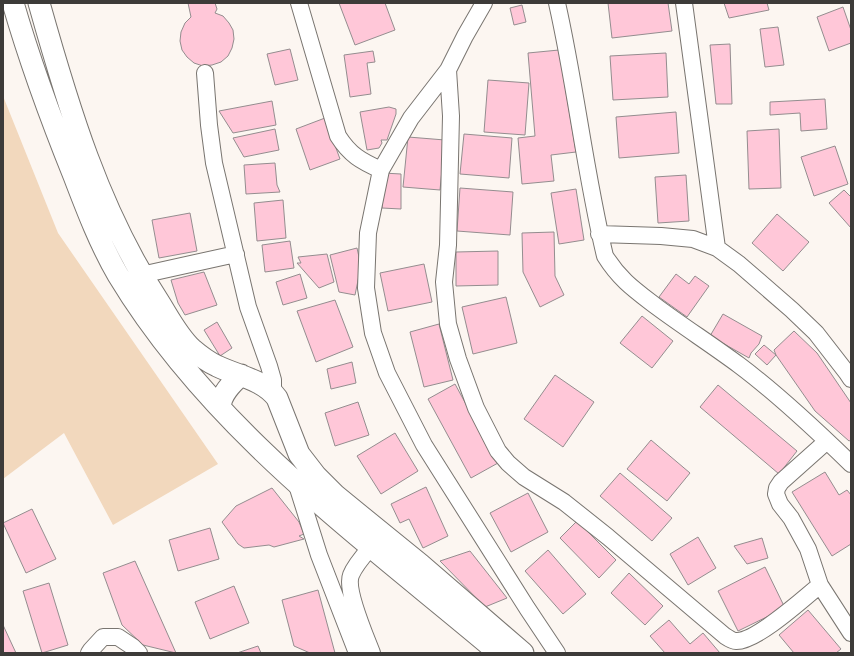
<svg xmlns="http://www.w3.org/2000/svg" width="854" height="656" font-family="Barlow,sans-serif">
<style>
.green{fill:#f2d8bd}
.building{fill:#ffc7d8;stroke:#948d8f}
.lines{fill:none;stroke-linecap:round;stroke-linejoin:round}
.minor-casing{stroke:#797570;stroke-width:18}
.major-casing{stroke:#797570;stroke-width:23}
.minor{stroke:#fff;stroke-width:16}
.major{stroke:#fff;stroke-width:21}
</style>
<rect width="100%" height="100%" fill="#fcf6f1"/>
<path class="green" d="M3 96 58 233 218 464 113 525 64 433 3 479Z"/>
<path class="building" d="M188 3H215L217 9 215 13 223 16 229 23 233 30 234 39 232 48 228 56 221 62 212 65 203 66 194 63 187 57 182 50 180 41 181 32 185 23 191 17Z
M339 3H385L395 30 355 45Z
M608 3H668L672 31 612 38Z
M724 3H767L769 10 729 18Z
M522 5 526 22 514 25 510 8Z
M843 7 851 30V43L829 51 817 17Z
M778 27 784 65 765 67 760 29Z
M730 44 732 104H716L710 45Z
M290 49 298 80 275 85 267 54Z
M559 50 576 152 551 155 554 181 522 184 518 138 535 136 528 53Z
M373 51 375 62 367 63 371 94 350 97 344 55Z
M666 53 668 97 613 100 610 56Z
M488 80 529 83 525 135 484 132Z
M825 99 827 129 801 131 800 113 770 115V102Z
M272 101 276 125 233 133 219 111Z
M389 107 396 109V114L387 140H381L382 143 379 148 367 150 360 112Z
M676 112 679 153 619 158 616 117Z
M325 118 340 159 310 170 296 129Z
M275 129 279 150 244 157 233 138Z
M779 129 781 188 749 189 747 131Z
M464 134 512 138 509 178 460 174Z
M408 137 445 140 440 190 403 187Z
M835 146 848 184 814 196 801 157Z
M275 163 277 185 280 192 246 194 244 165Z
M383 173 401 174V209L382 208Z
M686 175 689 221 658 223 655 177Z
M460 188 513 192 510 235 457 231Z
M576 189 584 240 559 244 551 193Z
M844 190 851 197V228L829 203Z
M283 200 286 238 257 241 254 203Z
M190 213 197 251 159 258 152 220Z
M777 214 809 242 783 271 752 243Z
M554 232 555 276 564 295 540 307 523 272 522 233Z
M290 241 294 268 265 272 262 245Z
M357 248 361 266 355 295 339 292 330 255Z
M498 251V285L456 286V252Z
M327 254 334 282 319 288 297 263H301L298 257Z
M424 264 432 302 388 311 380 273Z
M204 272 217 305 185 315 178 303 171 280Z
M300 274 307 298 283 305 276 282Z
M676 274 689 284 695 276 709 286 687 317 659 297Z
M506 297 517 343 473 354 462 307Z
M335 300 353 347 316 362 297 311Z
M723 314 762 336 759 344 751 353 749 358 710 336Z
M642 316 673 341 652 368 620 343Z
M217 322 232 348 220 356 204 330Z
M439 324 453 380 424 387 410 332Z
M794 331 817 353 851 403V440L849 441 815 411 776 355 774 350Z
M764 345 776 355 767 365 755 354Z
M352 362 356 383 331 389 327 369Z
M555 375 594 402 563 447 524 419Z
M455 384 498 463 471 478 428 399Z
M718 385 797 451 779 474 700 407Z
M358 402 369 435 335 446 325 413Z
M395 433 418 471 381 494 357 456Z
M651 440 690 473 667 501 627 469Z
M825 472 839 495 847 490 851 495V544L832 556 792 492Z
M620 473 672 518 652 541 600 496Z
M426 487 448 536 423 548 409 519 400 523 391 504Z
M272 488 299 522 304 534 299 536 304 539 274 547 269 545 244 548 238 544 222 522 236 506Z
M528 493 548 532 511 552 490 513Z
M32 509 56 559 26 573 3 523Z
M577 521 616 560 599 578 560 538Z
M210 528 219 559 178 571 169 540Z
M698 537 716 568 688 585 670 554Z
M762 538 768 558 747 564 734 546Z
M548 550 586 594 563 614 525 571Z
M470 551 507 598 485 607 440 561Z
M135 561 176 653 143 645 122 625 103 573Z
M765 567 785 608 738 631 718 591Z
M629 573 663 606 645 625 611 593Z
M49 583 68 645 42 653 23 591Z
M234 586 249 623 210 639 195 602Z
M318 590 335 653H310L294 646 282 600Z
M808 610 841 649 836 653H794L779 635Z
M669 620 690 644 703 633 720 653H665L650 636Z
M3 625 16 653H3Z
M258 646 261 653H237Z"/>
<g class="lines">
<g class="minor-casing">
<path id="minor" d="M299 3 338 136C350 155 361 161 381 170
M484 3 465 36 448 70 411 118 381 170 368 233 366 288 373 333 387 373 424 445 527 608 557 653
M557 3C576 87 585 173 605 256 620 280 635 290 657 307 684 327 712 345 739 365 779 395 815 429 851 464
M684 3 717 248
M448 70 451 116 448 245 444 282 448 324 458 359 476 408 498 451 508 463 524 477 564 502 608 537 725 636C728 638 733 641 736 641 756 642 803 599 820 585
M205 73 209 125 214 163 248 307 269 366 273 380V392
M599 234 661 236 693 239 717 248 739 264 792 310 816 333 847 373 851 379
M141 275 236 254
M827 441 781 482 777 488 776 494 780 504 791 518 808 549 820 585 851 633
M296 482 319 555 357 653
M371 547C364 555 355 565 351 575 345 590 366 637 372 653
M89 653 91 650 103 637H118L133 647 139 653"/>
</g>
<g class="major-casing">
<path id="major" d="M13 3C30 62 51 119 74 176 87 210 100 244 118 275 212 431 363 538 499 653
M39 3C68 106 99 211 159 302 169 318 178 336 192 349 199 355 208 362 217 366 237 376 263 379 277 398L299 454 316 476 335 495 421 565 523 653
M220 407C221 394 231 384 241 375"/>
</g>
<use href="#minor" class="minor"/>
<use href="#major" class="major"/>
</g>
<rect width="854" height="656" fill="none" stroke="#3d3b39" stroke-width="8"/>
</svg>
